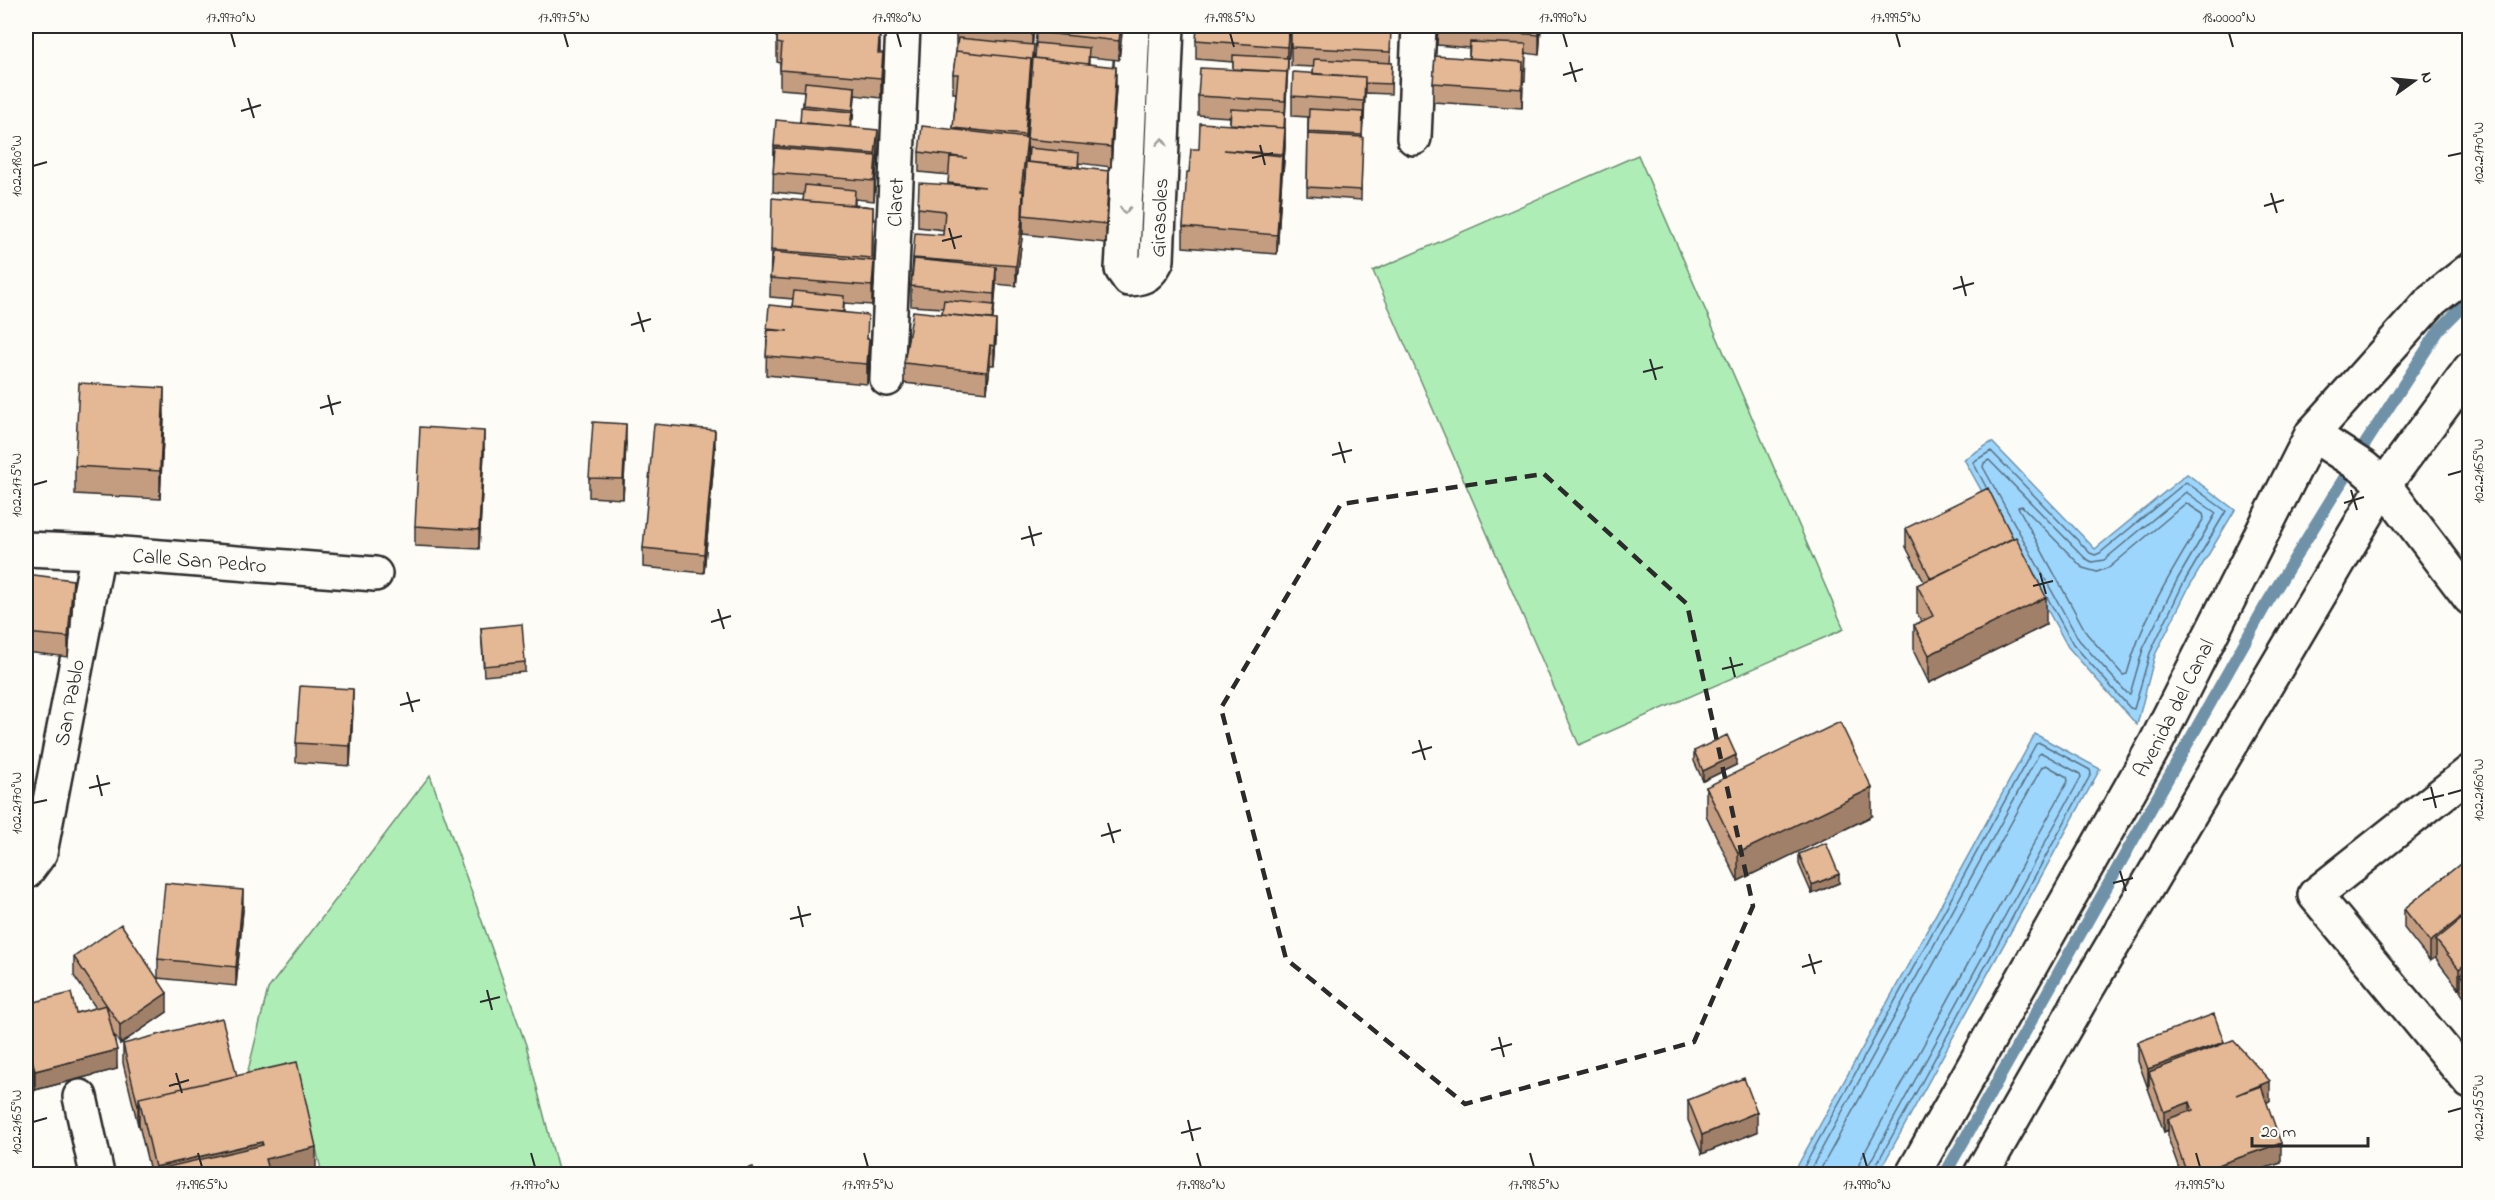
<svg xmlns="http://www.w3.org/2000/svg" width="2495" height="1200" font-family="'Indie Flower',sans-serif">
<style>
.green{fill:#aeeeb6;stroke:#6c8c70;stroke-width:1.5}
.water{fill:#9dd6fd;stroke:#6f92a9;stroke-width:1.5}
.lines{fill:none;stroke-linecap:round;stroke-linejoin:round}
.shore{stroke:#596f7f;stroke-width:1.5}
.stream{stroke:#6f92a9;stroke-width:12}
.street-casing{stroke:#2b2b2b;stroke-width:38}
.secondary-casing{stroke:#2b2b2b;stroke-width:38}
.street{stroke:#fdfcf7;stroke-width:33}
.secondary{stroke:#fdfcf7;stroke-width:33}
.wall{fill:#c49d80;stroke:#2b2b2b;stroke-width:1.5;fill-rule:evenodd}
.shaded-wall{fill:#a08068;stroke:#2b2b2b;stroke-width:1.5}
.building{fill:#e4b795;stroke:#2b2b2b;stroke-width:1.5}
.oneway{stroke:#9e9e9b}
.marked{fill:none;stroke:#2b2b2b;stroke-width:4.5;stroke-dasharray:12 8;stroke-linejoin:round}
.ticks{fill:none;stroke:#2b2b2b;stroke-width:2}
.labels{text-anchor:middle;stroke-width:4.5;stroke-linejoin:round;paint-order:stroke}
.street-label{font-size:21px;fill:#2b2b2b;stroke:#fdfcf7}
.neatline{fill:none;stroke:#2b2b2b;stroke-width:2}
.ticks-label{font-size:15px;text-anchor:middle;fill:#2b2b2b}
</style>
<rect width="100%" height="100%" fill="#fdfcf7"/>
<filter id="ink" filterUnits="userSpaceOnUse"><feTurbulence type="fractalNoise" baseFrequency=".0167" numOctaves="2"/><feDisplacementMap in="SourceGraphic" scale="12" xChannelSelector="R" yChannelSelector="G"/><feConvolveMatrix kernelMatrix="1 2 1 2 8 2 1 2 1" color-interpolation-filters="sRGB"/></filter>
<g filter="url(#ink)">
<path class="green" d="M1638 155 1844 629 1579 745 1373 271Z
M430 775 526 1045 559 1174H322L300 1079 243 1091 268 989Z"/>
<path class="water" d="M1992 442 2095 549 2187 474 2235 510 2189 587 2155 655 2137 725 2068 647 1964 459Z
M2035 734 2100 769 1878 1174H1793Z"/>
<g class="lines">
<path class="shore" d="M1989 460 2085 558 2092 562 2104 560 2186 492 2216 513 2177 580 2143 649 2130 694 2127 693 2079 640 1983 467 1984 463Z
M1986 487 1973 462 1991 451 2090 553 2095 555 2100 553 2186 482 2226 511 2183 584 2150 653 2134 709 2130 708 2073 644 2047 597
M2186 503 2203 514 2204 518C2174 568 2142 617 2127 674L2123 675 2087 634 2018 507 2022 506 2083 568 2097 572 2110 567Z
M1800 1174 2036 744 2040 743 2090 770 2091 774 1874 1169 1873 1174
M1808 1174 2039 754 2042 753 2080 774 2081 777 1868 1166 1866 1174
M1818 1174 2042 767 2046 765 2067 777 2068 781 1860 1161 1857 1174"/>
<path class="stream" d="M1945 1174 2264 608 2367 441 2439 330 2470 299"/>
<g class="street-casing">
<g id="street">
<path id="s1" d="M1133 26 1123 252 1122 269 1129 279C1145 278 1150 274 1157 260L1167 26"/>
<path d="M1414 138 1419 26"/>
<path id="s2" d="M887 379 903 26"/>
<path d="M2312 434 2363 467 2384 485 2470 598"/>
<path id="s3" d="M26 549 98 552 375 574"/>
<path d="M2470 772 2315 895 2470 1082"/>
<path id="s4" d="M26 872 40 853 98 552"/>
<path d="M80 1097 97 1174"/>
<path d="M1981 1174 2082 997 2384 485 2470 369"/>
</g>
</g>
<g class="secondary-casing">
<g id="secondary">
<path id="s5" d="M1913 1174 2156 743 2312 434 2432 300 2470 270"/>
</g>
</g>
<use href="#street" class="street"/>
<use href="#secondary" class="secondary"/>
</g>
<path class="wall" d="M776 26H879L880 53 883 72 881 98 855 95 851 127 878 149 874 201 855 199V205L873 207V260L874 280 872 305 844 303V312L868 339 869 358 867 384 766 375 767 329 792 307 793 299 770 297 771 250 803 201 804 195 773 192 774 146 800 123 803 107 804 91 780 89V63L777 62V37H776Z
M956 26H1034L1032 45 1034 58H1035L1036 32 1122 26 1119 60 1089 57V64L1116 86 1111 167 1079 163V167L1109 190 1106 243 1023 234V217L1022 238 1016 286 996 284 993 319 996 339 994 365H990L987 392 904 383V363L942 314 943 308 911 306V286L913 258 943 235 944 230 918 227V208L948 185 949 175 919 172V152L953 129 956 93H953V74L957 46H956ZM1031 76H1032L1027 139 1028 162H1027L1026 138ZM1026 169 1023 210V192Z
M1291 26H1371V29L1391 49 1390 63H1392L1391 94 1365 93 1362 137 1361 200 1307 196 1308 117 1292 116V96L1313 74 1314 67 1291 66Z
M1438 26H1546L1545 29 1541 28 1539 55 1526 53 1525 81H1523L1522 108 1433 102V83L1469 58V48L1437 45Z
M1196 40 1290 41 1288 63 1285 120V147L1283 173H1282L1277 254 1183 247V227L1189 172 1199 149 1230 124V117L1198 115V96L1233 69V62L1196 59Z
M164 416 160 499 75 494V466Z
M626 443 623 499 589 497V478Z
M715 449 704 573 643 567V548Z
M484 450 479 549 415 546V526Z
M1906 528 2046 625 1929 683 1914 652V625L1921 621 1917 613V585L1924 582 1906 547Z
M26 574 73 599 68 657 26 652Z
M481 628 525 662V672L484 676Z
M353 709 350 766 296 762V743Z
M1694 751 1736 765 1703 781 1694 761Z
M1706 787 1872 816 1738 881 1706 815Z
M1799 854 1839 883 1812 894 1799 864Z
M2469 857V1004L2461 993V988L2459 989 2436 959V957L2430 961 2404 928V909Z
M243 910 236 986 158 978V959Z
M74 957 167 1012 120 1044 114 1035 117 1069 35 1090 34 1085V1093L26 1095V1004L76 1013 96 1008 74 976Z
M2138 1042 2224 1044 2270 1101 2266 1102 2281 1163 2247 1174H2181L2168 1138V1130L2164 1132 2138 1061Z
M123 1044 237 1076 316 1174H146V1172L150 1171 139 1125H138L123 1063Z
M1688 1100 1757 1132 1702 1154 1688 1120Z"/>
<path class="shaded-wall" d="M1032 26H1034L1032 52Z
M1121 26H1122V34L1119 60V41Z
M1290 26V41L1288 63 1285 120 1287 47Z
M1539 26H1541L1539 55Z
M880 27V46L878 72V53Z
M883 53V72L881 98V78Z
M1031 59V78L1025 155V135Z
M1523 62V82L1522 108V89Z
M1116 67V86L1111 167V147Z
M1365 77V97L1364 121V101Z
M855 87V97L853 120V110Z
M1285 112 1284 142 1285 128V147L1283 173V154Z
M878 130V149L874 201 875 154Z
M1027 138V157L1023 192 1022 238 1016 286V266L1021 191Z
M1282 156V175L1277 254V235Z
M1109 171V190L1106 243V224Z
M874 261V280L872 305V286Z
M996 267V286L994 313V294Z
M996 320V339L994 365V346Z
M869 339V358L867 384V364Z
M990 345V365L987 392V372Z
M164 388V416L160 499V471Z
M626 424V443L623 499V479Z
M715 430V449L704 573V554Z
M484 431V450L479 549V530Z
M73 580V599L68 657V637Z
M2046 597V625L1929 683V655Z
M353 689V709L350 766V746Z
M1736 755V765L1703 781V771Z
M1872 788V816L1738 881V853Z
M1839 874V883L1812 894V885Z
M243 890V910L236 986V967Z
M2469 911V930L2436 940V957L2430 961V942Z
M2469 961V981L2461 974V988L2459 989V969Z
M167 993V1012L120 1044V1025Z
M2224 1042V1061L2149 1072V1088H2148V1069Z
M117 1050V1069L35 1090V1071Z
M34 1074V1093L26 1095V1076Z
M2270 1081V1101L2236 1114V1095Z
M2190 1102V1121L2168 1119V1130L2164 1132V1112Z
M138 1106H139V1125H138Z
M1757 1112V1132L1702 1154V1135Z
M262 1142V1170L155 1174V1167Z
M2281 1143V1163L2247 1174H2192Z
M316 1147V1174H265V1159Z"/>
<path class="building" d="M778 26H878L877 27H880L878 53H883L881 78 780 70 782 44 777 43Z
M956 26H1032V33Z
M1037 26H1121L1119 41 1036 32Z
M1197 26H1289L1287 47 1196 40Z
M1291 26 1391 30 1390 52 1291 47Z
M1437 26H1539V35Z
M958 38 1034 45 1032 66H1031V59L956 51Z
M1470 42 1526 44 1525 71H1523V62L1469 58Z
M1036 43 1089 48 1088 64 1035 58Z
M956 51 1031 59 1025 135 953 128 958 74H953Z
M1233 55 1288 58 1287 78V72L1233 69Z
M1435 56 1523 62 1522 89 1433 83Z
M1033 58 1116 67 1111 147 1027 139Z
M1314 59 1392 63 1391 84 1365 83V77L1313 74Z
M1200 68 1287 72 1285 101 1198 96Z
M1293 72 1365 77 1364 101 1292 96Z
M805 82 855 87 853 110 803 105Z
M801 107 852 112 850 127 800 123Z
M1231 109 1285 112 1284 128 1230 124Z
M1309 109 1363 112 1362 135 1308 132Z
M776 120 878 130 875 154 774 146Z
M1200 123 1285 128 1283 154 1224 150 1282 156 1277 235 1183 227 1187 172H1189L1191 149H1199Z
M922 126 1027 138 1021 191H1023L1022 219 1016 266 913 258 915 233 943 235 945 211 918 208 919 183 985 187 948 183 950 157 967 158 919 152Z
M1308 134 1363 137 1361 190 1307 187Z
M775 148 876 156 874 181 773 173Z
M1029 148 1079 153 1078 167 1028 162Z
M1026 162 1109 171 1106 224 1023 215Z
M805 185 855 190 854 205 803 201Z
M772 198 873 207 872 258 771 250Z
M773 252 874 261 872 286 770 278Z
M914 259 996 267 994 294 911 286Z
M794 291 844 296 843 312 792 307Z
M944 300 994 305 992 319 942 314Z
M769 305 868 315 867 339H869L867 364 766 356 768 330 788 331 767 329Z
M913 311 996 320 994 346 990 345 987 372 904 363Z
M79 383 164 388 160 471 75 466Z
M593 422 626 424 623 479 589 478Z
M654 424 715 430 704 554 643 548Z
M420 427 484 431 479 530 415 526Z
M1988 488 2013 538 1931 579 1906 528Z
M2016 537 2046 597 1929 655 1914 625 1933 616 1917 585Z
M26 574 73 580 68 637 26 633Z
M522 624 525 662 484 666 481 628Z
M300 686 353 689 350 746 296 743Z
M1840 722 1872 788 1738 853 1706 787Z
M1727 735 1736 755 1703 771 1694 751Z
M1826 843 1839 874 1812 885 1799 854Z
M2469 857V911L2430 942 2404 909Z
M165 883 243 890 236 967 158 959Z
M2469 913V961L2459 969 2436 940Z
M121 924 167 993 120 1025 74 957Z
M2469 967V985L2461 974Z
M71 993 76 1013 106 1005 117 1050 35 1071 26 1033V1004Z
M2214 1014 2224 1042 2148 1069 2138 1042Z
M222 1018 237 1076 139 1098V1106H138L123 1044Z
M2233 1040 2270 1081 2236 1095 2261 1086 2281 1143 2192 1174H2187L2168 1119 2193 1110 2190 1102 2164 1112 2149 1072Z
M26 1041 34 1074 26 1076Z
M297 1062 316 1147 265 1159 269 1174H146V1172L263 1145 262 1142 155 1167 139 1098Z
M1744 1078 1757 1112 1702 1135 1688 1100Z
M753 1167 755 1174H723Z"/>
<defs><path id="oneway-chevron" d="M-2-3.5L2.5 0L-2 3.5" fill="none" stroke-width="1.6" stroke-linecap="round" stroke-linejoin="round" transform="scale(1.5)"/></defs>
<g class="oneway">
<use href="#oneway-chevron" transform="translate(1162 142) rotate(-87)"/>
<use href="#oneway-chevron" transform="translate(1125 210) rotate(93)"/>
</g>
</g>
<path class="marked" d="M1544 474 1687 604 1753 906 1694 1042 1465 1104 1286 959 1221 708 1341 504Z"/>
<path class="ticks" d="M231 33 235 47M564 33 568 47M897 33 901 47M1230 33 1234 47M1563 33 1567 47M1896 33 1900 47M2229 33 2233 47M1570 62 1576 82M1563 75 1583 69M248 98 254 118M241 111 261 105M1260 145 1265 165M2448 156 2462 153M1252 158 1273 153M33 166 47 162M2271 193 2277 213M2264 206 2284 200M949 228 955 249M942 241 962 236M1961 276 1966 296M1953 289 1974 283M638 312 644 332M631 325 651 319M1650 359 1656 380M1643 372 1663 367M328 395 333 415M320 408 341 402M1339 442 1345 463M1332 455 1352 450M2448 475 2462 471M33 485 47 481M2351 490 2357 510M2344 503 2364 497M1029 526 1034 546M1021 539 1042 533M2040 573 2046 594M2033 586 2053 581M718 609 724 629M711 622 731 616M1730 657 1735 677M1722 669 1743 664M407 692 413 712M400 705 420 700M1419 740 1425 760M1412 753 1432 747M97 775 102 796M2431 787 2436 808M89 788 110 783M2448 794 2462 790M2423 800 2444 795M33 803 47 800M1108 823 1114 843M1101 836 1121 830M2120 871 2126 891M2113 883 2133 878M798 906 803 927M790 919 811 914M1809 954 1815 974M1802 967 1822 961M487 990 492 1010M480 1002 500 997M1499 1037 1504 1057M1491 1050 1512 1044M176 1073 182 1093M169 1086 189 1080M2448 1112 2462 1108M1188 1120 1193 1141M33 1122 47 1118M1181 1133 1201 1128M198 1153 202 1167M531 1153 535 1167M864 1153 868 1167M1197 1153 1201 1167M1530 1153 1534 1167M1863 1153 1867 1167M2196 1153 2200 1167"/>
<g class="labels">
<g class="street-label">
<text dy="7" stroke="none"><textPath href="#s2" startOffset="177">Claret</textPath></text>
<text dy="7" stroke="none"><textPath href="#s1" startOffset="334">Girasoles</textPath></text>
<text dy="7" stroke="none"><textPath href="#s3" startOffset="174">Calle San Pedro</textPath></text>
<text dy="7" stroke="none"><textPath href="#s4" startOffset="177">San Pablo</textPath></text>
<text dy="7" stroke="none"><textPath href="#s5" startOffset="534">Avenida del Canal</textPath></text>
</g>
</g>
<rect width="2495" height="1200" fill="none" stroke="#fdfcf7" stroke-width="66"/>
<g transform="translate(2414 81) rotate(75)" stroke="#fdfcf7" stroke-width="4.5" paint-order="stroke">
<path d="M0-4.5L10 22L0 15L-10 22Z" fill="#2b2b2b"/>
<text y="-9" font-size="16" font-weight="bold" text-anchor="middle" fill="#2b2b2b">N</text>
</g>
<path d="M2252 1137v9h116v-9" fill="none" stroke="#2b2b2b" stroke-width="3"/>
<text x="2261" y="1137" font-size="18" fill="#2b2b2b" stroke="#fdfcf7" stroke-width="4.5" paint-order="stroke">20 m</text>
<rect x="33" y="33" width="2429" height="1134" class="neatline"/>
<g class="ticks-label">
<text x="231" y="22">17.9970°N</text>
<text x="564" y="22">17.9975°N</text>
<text x="897" y="22">17.9980°N</text>
<text x="1230" y="22">17.9985°N</text>
<text x="1563" y="22">17.9990°N</text>
<text x="1896" y="22">17.9995°N</text>
<text x="2229" y="22">18.0000°N</text>
<text transform="translate(2478 153) rotate(-90)" y="5">102.2170°W</text>
<text transform="translate(16 166) rotate(-90)" y="5">102.2180°W</text>
<text transform="translate(2478 471) rotate(-90)" y="5">102.2165°W</text>
<text transform="translate(16 485) rotate(-90)" y="5">102.2175°W</text>
<text transform="translate(2478 790) rotate(-90)" y="5">102.2160°W</text>
<text transform="translate(16 803) rotate(-90)" y="5">102.2170°W</text>
<text transform="translate(2478 1108) rotate(-90)" y="5">102.2155°W</text>
<text transform="translate(16 1122) rotate(-90)" y="5">102.2165°W</text>
<text x="202" y="1189">17.9965°N</text>
<text x="535" y="1189">17.9970°N</text>
<text x="868" y="1189">17.9975°N</text>
<text x="1201" y="1189">17.9980°N</text>
<text x="1534" y="1189">17.9985°N</text>
<text x="1867" y="1189">17.9990°N</text>
<text x="2200" y="1189">17.9995°N</text>
</g>
</svg>
